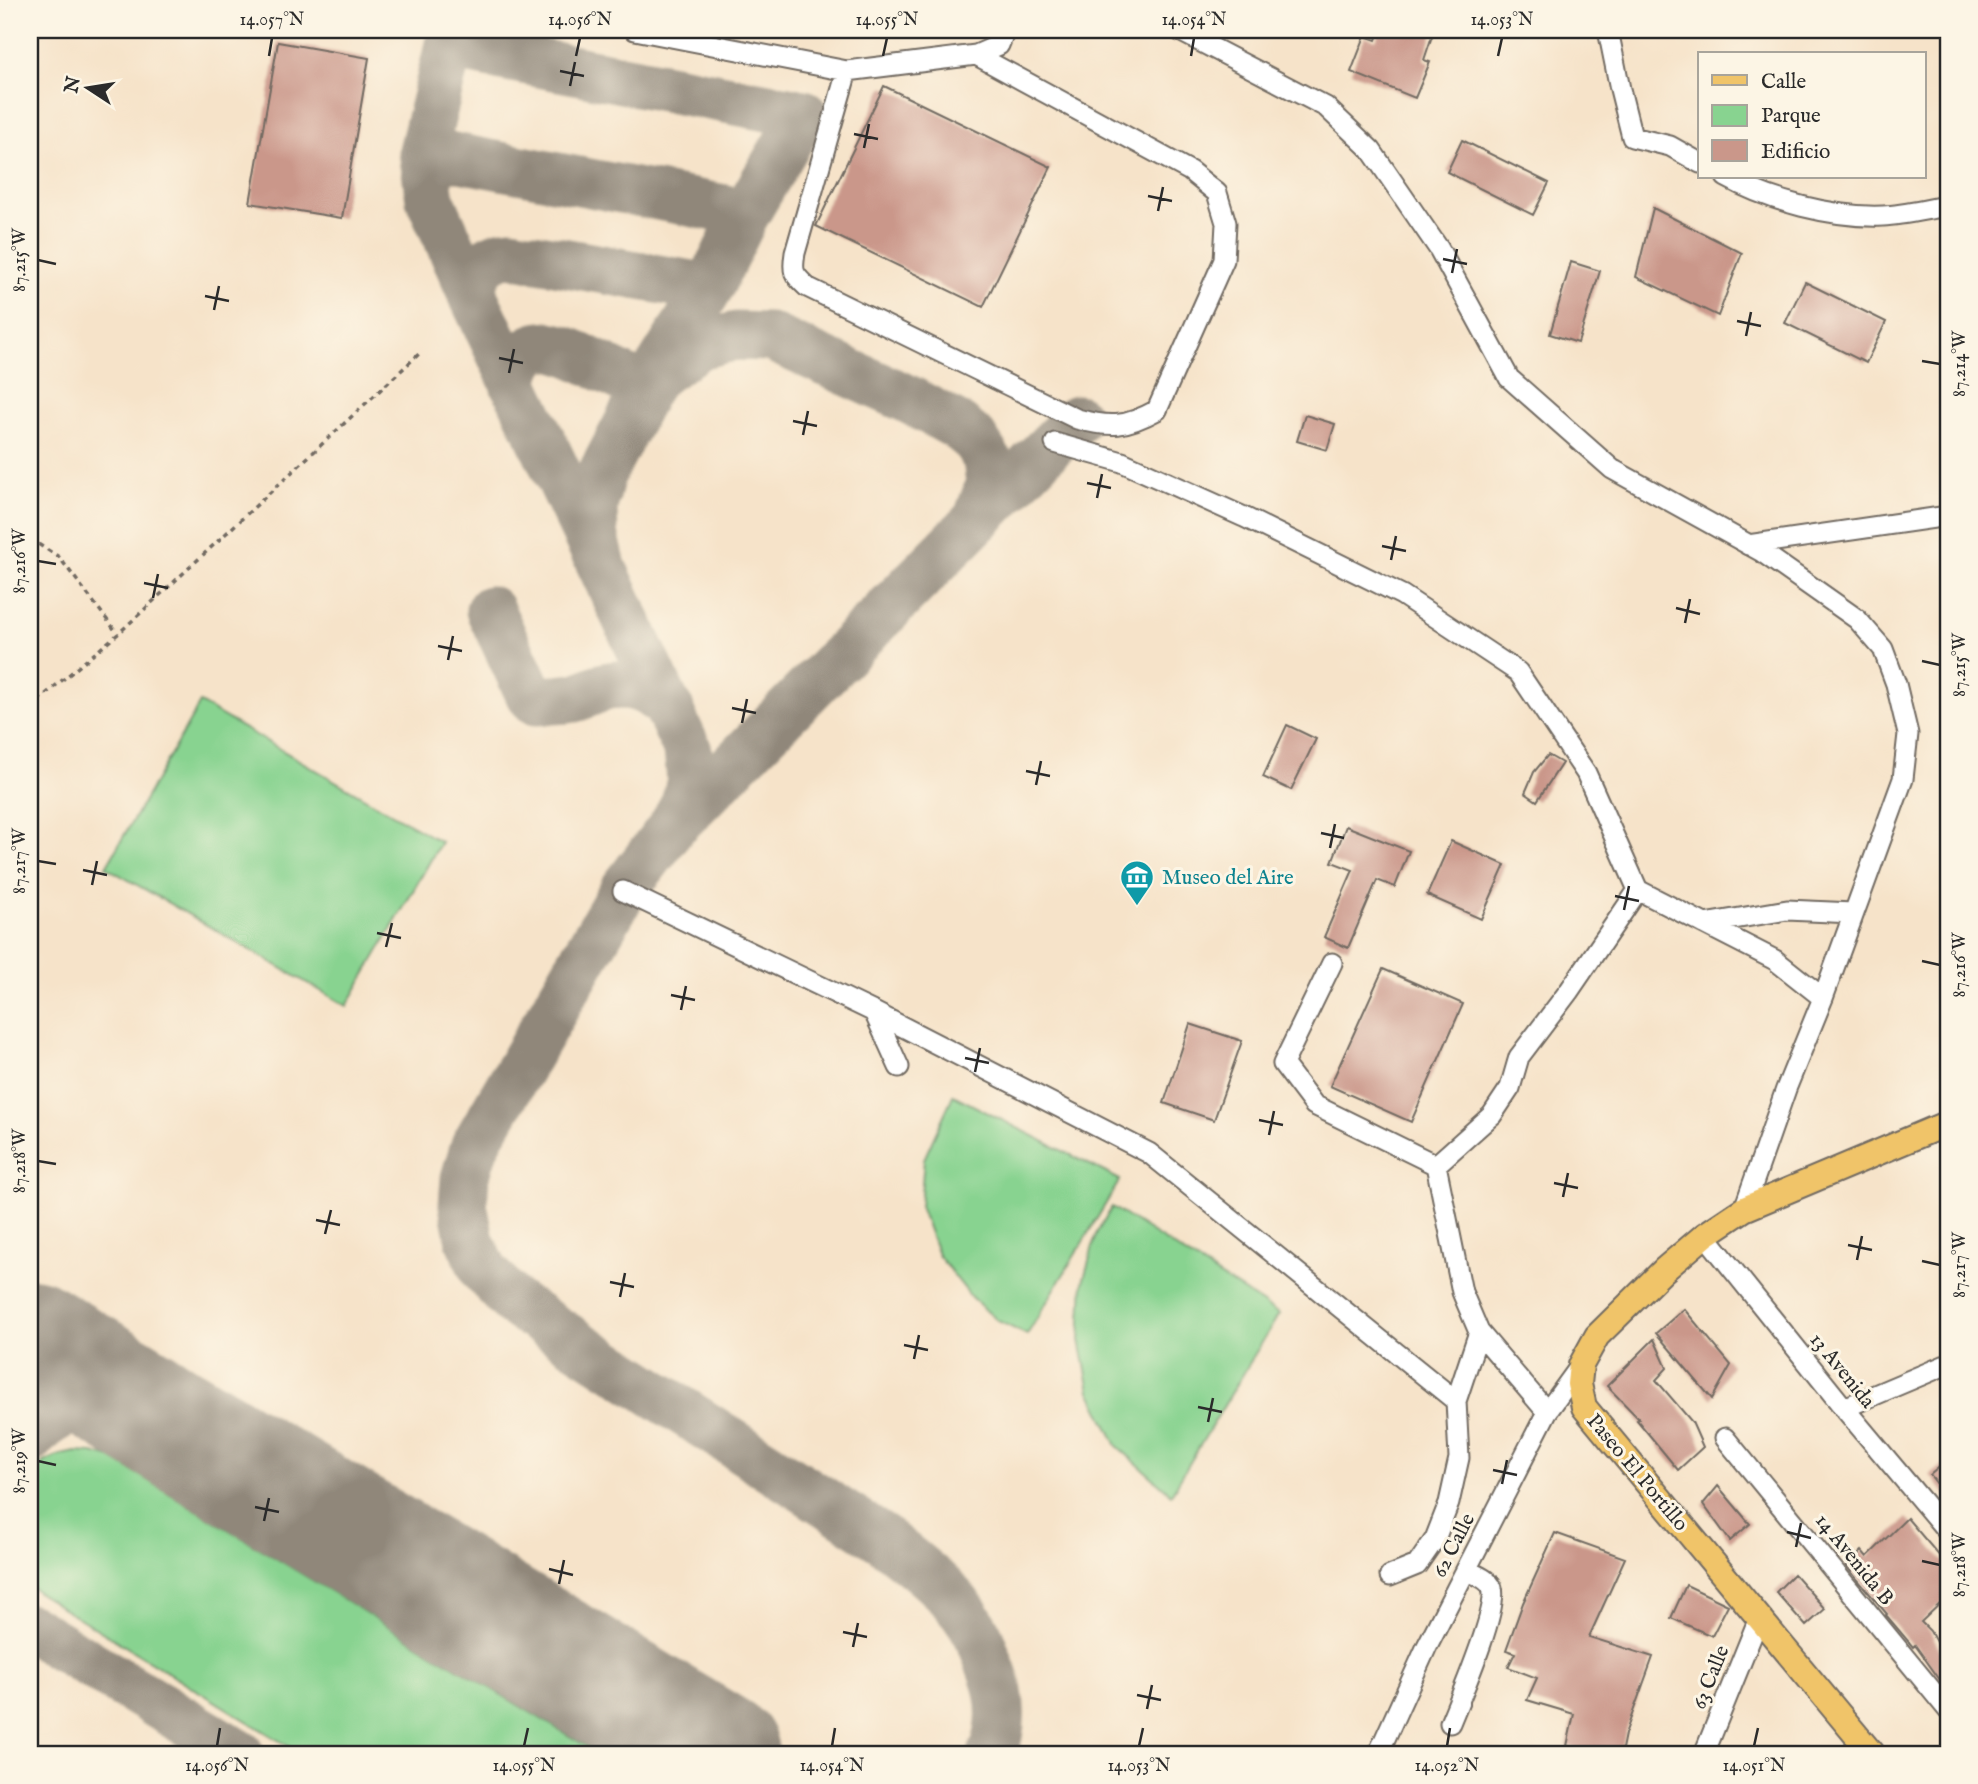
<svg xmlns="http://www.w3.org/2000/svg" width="1978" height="1784" font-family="'IM FELL English',serif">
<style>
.green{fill:#88d390;stroke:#5a7f5e;stroke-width:2}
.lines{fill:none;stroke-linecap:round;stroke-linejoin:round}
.taxiway{stroke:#90877a;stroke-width:49}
.runway{stroke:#90877a;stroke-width:122}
.building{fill:#ca978a}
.minor-casing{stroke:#726b62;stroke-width:23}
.major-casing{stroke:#726b62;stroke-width:28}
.path{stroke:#726b62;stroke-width:3.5;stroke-dasharray:5 5;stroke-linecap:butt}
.minor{stroke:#fff;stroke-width:19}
.major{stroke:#f0c469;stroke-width:24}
.ticks{fill:none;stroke:#2b2b2b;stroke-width:2.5}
.labels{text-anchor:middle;stroke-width:6;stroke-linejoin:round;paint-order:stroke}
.culture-label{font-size:21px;fill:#0d838f;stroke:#fcf5e5;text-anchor:start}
.street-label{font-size:21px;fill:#2b2b2b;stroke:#fcf5e5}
.neatline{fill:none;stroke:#2b2b2b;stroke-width:2.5}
.ticks-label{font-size:18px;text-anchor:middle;fill:#2b2b2b}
</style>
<rect width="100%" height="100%" fill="#fcf5e5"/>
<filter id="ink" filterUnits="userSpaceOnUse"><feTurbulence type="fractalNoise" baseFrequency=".0143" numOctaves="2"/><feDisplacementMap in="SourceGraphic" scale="14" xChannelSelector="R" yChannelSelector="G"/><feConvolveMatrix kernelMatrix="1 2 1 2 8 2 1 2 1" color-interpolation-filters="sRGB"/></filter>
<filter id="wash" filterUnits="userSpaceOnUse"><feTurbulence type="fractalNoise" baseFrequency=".00686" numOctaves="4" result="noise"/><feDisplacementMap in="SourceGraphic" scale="28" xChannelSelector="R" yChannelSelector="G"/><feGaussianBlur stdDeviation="1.57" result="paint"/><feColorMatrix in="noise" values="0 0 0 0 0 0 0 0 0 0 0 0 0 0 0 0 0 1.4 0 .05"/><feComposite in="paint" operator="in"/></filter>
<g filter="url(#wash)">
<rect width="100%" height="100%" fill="#f6e3c9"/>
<path class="green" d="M200 703 441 842 347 1006 106 867Z
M953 1095 1120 1180 1027 1335 998 1321 972 1298 938 1255 920 1206 924 1159Z
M1112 1207 1279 1314 1171 1494 1117 1446 1090 1391 1080 1340 1083 1282 1097 1232Z
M76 1452 93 1453 111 1458 599 1754H301L40 1594 30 1586V1476C41 1460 57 1455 76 1452Z"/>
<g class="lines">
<path class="taxiway" d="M423 151 746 213
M473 296C472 271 485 256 510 253L709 288
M660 372 699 345 736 336 770 337 908 399 958 426 974 439 987 459 990 484 977 520
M514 384C524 330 555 344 591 362 610 371 628 380 646 389
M602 567 473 296 430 199 423 151 449 46 804 114 746 213 709 288 646 389 601 475 593 507 594 533 602 567 688 751 691 780 685 804 672 827 623 891 475 1145 465 1178 463 1205 470 1241 484 1271 514 1303 884 1540C918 1567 958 1595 978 1635 983 1645 986 1655 990 1665 1002 1695 1005 1725 992 1754
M490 610 530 695 536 701C548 700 562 700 574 698 583 696 592 691 600 688 629 680 649 688 670 709
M678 821 1077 419
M30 1369C35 1390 35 1407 30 1428
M30 1439C61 1405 88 1407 130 1399
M30 1628 240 1754"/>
<path class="runway" d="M30 1339 718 1754"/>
</g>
<g id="blocks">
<path class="building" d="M1380 30H1434L1424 60 1430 62 1415 98 1351 72 1365 36 1376 40Z
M278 42 369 58 342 218 250 203Z
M884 86 1051 167 983 307 816 226Z
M1462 140 1549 183 1533 215 1447 172Z
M1653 208 1742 253 1718 316 1636 277Z
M1571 262 1600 271 1578 343 1550 334Z
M1805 282 1886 322 1866 363 1785 323Z
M1305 415 1335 424 1327 450 1297 441Z
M1287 725 1316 739 1291 790 1263 777Z
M1548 755 1562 763 1537 801 1525 793 1534 772Z
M1346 826 1409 851 1395 887 1377 880 1348 948 1324 937 1353 870 1332 862Z
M1451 841 1505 865 1481 919 1427 895Z
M1383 969 1463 1004 1411 1122 1330 1086Z
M1190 1024 1242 1041 1214 1120 1164 1103Z
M1684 1309 1731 1365 1712 1399 1656 1333Z
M1654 1339 1667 1368 1656 1380 1692 1422 1703 1447 1678 1470 1637 1420 1639 1419 1607 1386Z
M1948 1460V1498L1930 1475Z
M1718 1486 1750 1524 1730 1541 1703 1504Z
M1907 1518 1948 1566V1596L1921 1622 1930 1631 1948 1664V1691L1915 1645 1913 1647 1886 1615 1887 1614 1846 1566 1862 1551 1867 1557Z
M1555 1533 1625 1558 1589 1637 1653 1657 1625 1734 1621 1754H1602L1567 1746 1574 1714 1527 1700 1537 1678 1508 1667 1515 1653 1506 1650 1523 1603Z
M1794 1574 1825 1609 1806 1626 1776 1592Z
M1686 1585 1728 1605 1712 1636 1671 1618Z"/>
</g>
</g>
<g filter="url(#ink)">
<use href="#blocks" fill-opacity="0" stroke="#726b62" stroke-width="2"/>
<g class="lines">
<g class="minor-casing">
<path id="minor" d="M635 30 847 71 976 55 999 45 1005 30
M1178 30 1326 107 1371 150 1439 249 1509 378 1612 469 1762 552 1857 619 1883 649 1896 684 1908 734 1903 779 1823 998 1786 1089 1744 1209
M1608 30 1620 89 1632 137 1670 146 1700 163
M847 71 795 253C792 272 793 274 807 287L1077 419C1111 428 1126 427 1157 410L1224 260 1226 223 1217 193 1190 171 976 55
M1726 177C1769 201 1833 218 1883 216 1905 215 1927 209 1948 206
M1055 443 1122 462 1244 517 1402 595 1518 672 1586 773 1638 890 1775 960 1823 998
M1748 545 1948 516
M623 891 874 1012 1149 1153 1456 1401
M1704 924 1787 910 1853 913
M1332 963 1283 1064 1314 1105 1436 1165
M874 1012 899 1067
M1436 1165 1492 1115 1510 1088 1519 1057 1569 991 1638 890
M1436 1165 1462 1292 1479 1332 1547 1412
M1705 1235 1844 1408 1948 1532
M1844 1408 1948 1364
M1725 1438 1948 1710
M1390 1576 1417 1565 1435 1539 1449 1503 1459 1458 1456 1401 1479 1332
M1450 1723C1460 1698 1499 1609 1492 1588 1488 1578 1475 1575 1466 1570
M1378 1754 1427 1646 1547 1412 1581 1365
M1704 1754 1759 1618"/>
</g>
<g class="major-casing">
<path id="major" d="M1872 1754 1584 1407 1579 1384 1581 1365 1597 1336 1664 1270 1705 1235 1744 1209 1948 1123"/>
</g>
<path class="path" d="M30 539 59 557 118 634
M30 707 118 634 421 352"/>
<use href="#minor" class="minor"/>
<use href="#major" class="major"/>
</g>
</g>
<path class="ticks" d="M269 56 272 38M576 56 580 38M883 56 887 38M1191 56 1194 38M1498 56 1502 38M560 71 584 76M570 86 575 62M854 134 878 139M864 148 869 124M1148 196 1172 201M1158 211 1163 187M1443 259 1467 264M38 260 56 264M1452 273 1457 249M205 296 229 301M214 310 219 286M1737 321 1761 326M1746 336 1751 312M499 358 523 363M1922 361 1940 364M509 373 514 349M793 421 817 426M803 435 808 411M1087 483 1111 488M1097 498 1102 474M1382 546 1406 551M1391 560 1396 536M38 561 56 564M144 583 168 588M153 598 158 574M1676 608 1700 614M1685 623 1690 599M438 646 462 651M448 660 453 636M1922 661 1940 665M732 708 756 713M742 723 747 699M1026 771 1050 776M1036 785 1041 761M1321 833 1344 838M1330 848 1335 824M38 861 56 864M83 870 107 875M92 885 97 861M1615 896 1639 901M1624 910 1629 886M377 933 401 938M386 947 392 923M1922 961 1940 965M671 995 695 1000M681 1010 686 986M965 1058 989 1063M975 1072 980 1048M1259 1120 1283 1125M1269 1135 1274 1111M38 1161 56 1164M1554 1183 1578 1188M1563 1197 1568 1173M316 1220 340 1225M325 1234 331 1210M1848 1245 1872 1250M1857 1260 1862 1236M1922 1261 1940 1265M610 1282 634 1287M620 1297 625 1273M904 1345 928 1350M914 1359 919 1335M1198 1407 1222 1412M1208 1422 1213 1398M38 1461 56 1465M1493 1470 1517 1475M1502 1484 1507 1460M255 1507 279 1512M264 1521 269 1498M1787 1532 1811 1538M1796 1547 1801 1523M1922 1561 1940 1565M549 1569 573 1575M559 1584 564 1560M843 1632 867 1637M853 1647 858 1623M1137 1695 1161 1700M1147 1709 1152 1685M217 1746 220 1728M524 1746 528 1728M832 1746 835 1728M1139 1746 1143 1728M1447 1746 1450 1728M1754 1746 1758 1728"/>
<defs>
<g id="museum-pin" transform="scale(1.75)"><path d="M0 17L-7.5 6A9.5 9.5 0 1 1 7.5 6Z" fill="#0f9aa8" stroke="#fcf5e5"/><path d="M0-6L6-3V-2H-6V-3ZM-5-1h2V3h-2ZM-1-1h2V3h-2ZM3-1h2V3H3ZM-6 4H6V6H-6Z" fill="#fff"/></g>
</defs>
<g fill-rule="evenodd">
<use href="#museum-pin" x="1137" y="877"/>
</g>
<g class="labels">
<g class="culture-label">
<text x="1162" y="884">Museo del Aire</text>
</g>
<g class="street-label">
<text transform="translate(1843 1370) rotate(51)" y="7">13 Avenida</text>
<text transform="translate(1638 1472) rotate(50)" y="7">Paseo El Portillo</text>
<text transform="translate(1453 1545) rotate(-63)" y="7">62 Calle</text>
<text transform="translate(1855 1559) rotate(51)" y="7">14 Avenida B</text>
<text transform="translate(1710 1677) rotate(-68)" y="7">63 Calle</text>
</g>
</g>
<rect width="1978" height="1784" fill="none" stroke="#fcf5e5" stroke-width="77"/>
<rect x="1698" y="52" width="228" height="126" fill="#fcf5e5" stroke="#a8a49b" stroke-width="2"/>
<rect x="1712" y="75" width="35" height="10" fill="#f0c469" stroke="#a8a49b" stroke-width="2"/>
<text x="1761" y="88" font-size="21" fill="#2b2b2b">Calle</text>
<rect x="1712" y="105" width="35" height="21" fill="#88d390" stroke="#a8a49b" stroke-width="2"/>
<text x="1761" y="122" font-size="21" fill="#2b2b2b">Parque</text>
<rect x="1712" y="140" width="35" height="21" fill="#ca978a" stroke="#a8a49b" stroke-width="2"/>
<text x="1761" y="158" font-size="21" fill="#2b2b2b">Edificio</text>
<g transform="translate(88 88) rotate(282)" stroke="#fcf5e5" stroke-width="5" paint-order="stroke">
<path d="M0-5L12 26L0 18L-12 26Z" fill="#2b2b2b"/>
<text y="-10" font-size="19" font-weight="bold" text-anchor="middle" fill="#2b2b2b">N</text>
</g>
<rect x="38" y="38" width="1902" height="1708" class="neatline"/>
<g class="ticks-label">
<text x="272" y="25">14.057°N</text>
<text x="580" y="25">14.056°N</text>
<text x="887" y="25">14.055°N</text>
<text x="1194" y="25">14.054°N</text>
<text x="1502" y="25">14.053°N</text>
<text transform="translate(19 260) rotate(-90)" y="6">87.215°W</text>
<text transform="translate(1959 364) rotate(-90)" y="6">87.214°W</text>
<text transform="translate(19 561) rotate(-90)" y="6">87.216°W</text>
<text transform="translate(1959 665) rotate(-90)" y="6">87.215°W</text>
<text transform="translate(19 861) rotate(-90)" y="6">87.217°W</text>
<text transform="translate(1959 965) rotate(-90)" y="6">87.216°W</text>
<text transform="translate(19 1161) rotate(-90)" y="6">87.218°W</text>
<text transform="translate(1959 1265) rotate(-90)" y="6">87.217°W</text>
<text transform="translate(19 1461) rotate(-90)" y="6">87.219°W</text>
<text transform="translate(1959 1565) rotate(-90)" y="6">87.218°W</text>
<text x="217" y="1771">14.056°N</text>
<text x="524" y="1771">14.055°N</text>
<text x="832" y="1771">14.054°N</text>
<text x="1139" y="1771">14.053°N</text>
<text x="1447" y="1771">14.052°N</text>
<text x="1754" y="1771">14.051°N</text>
</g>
</svg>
